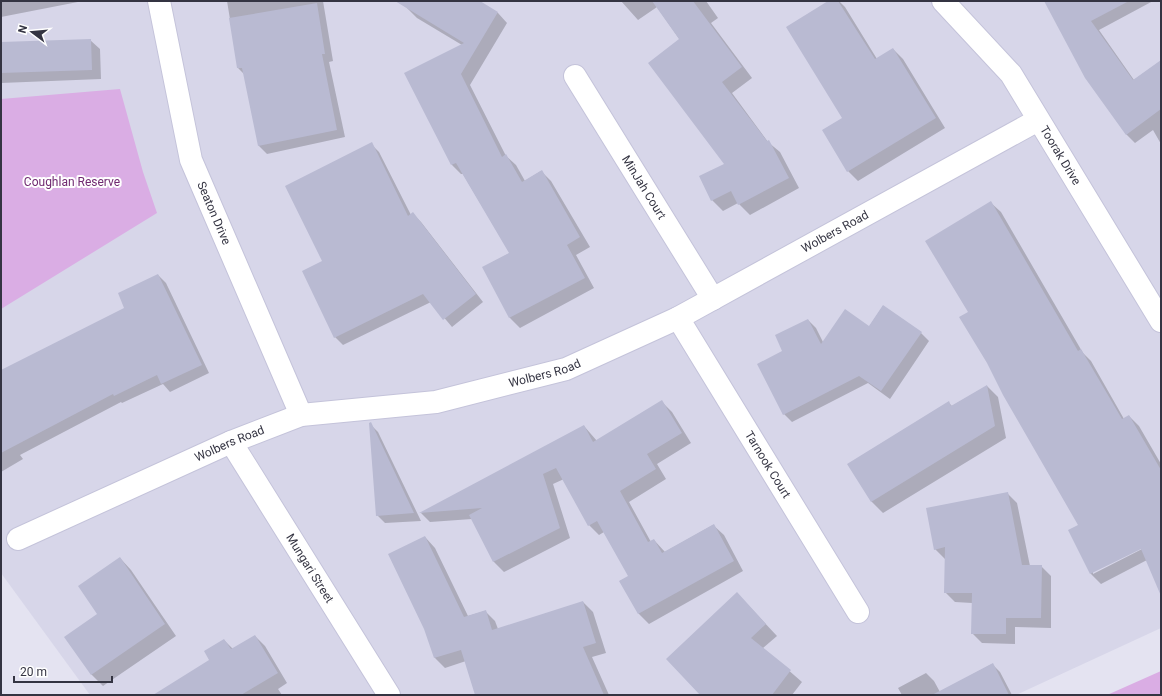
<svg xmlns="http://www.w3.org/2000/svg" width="1162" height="696" font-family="Roboto,sans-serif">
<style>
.residential{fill:#d7d6e9}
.green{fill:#daade4}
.shadow{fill:#0003;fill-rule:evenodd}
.building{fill:#b9bad2}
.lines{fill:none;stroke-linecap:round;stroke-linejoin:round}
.street-casing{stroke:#c4c3da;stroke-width:24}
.street{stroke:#fff;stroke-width:22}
.labels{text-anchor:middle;stroke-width:4;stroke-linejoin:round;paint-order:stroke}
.street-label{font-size:12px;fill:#343442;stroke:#fff}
.park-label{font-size:12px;fill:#702a71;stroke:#fff}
</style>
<rect width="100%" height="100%" fill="#e4e3f1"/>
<path class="residential" d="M1 1H1161V628L1016 695H90L1 573Z"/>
<path class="green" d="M120 89 143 172 157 213 1 309V99Z
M1161 671V695H1107Z"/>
<path class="shadow" d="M1 1H83L1 17Z
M227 1H323L333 61 329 62 345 137 267 154 259 146 244 74 238 68Z
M411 1H478L498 13 507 23 470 85 506 156 516 165 525 181 541 171 551 181 590 247 576 255 594 288 520 328 510 318 484 267 510 253 463 174H461L452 165 462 45 417 18 407 8Z
M621 1H706L718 18 711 23 752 78 732 93 768 142 780 152 799 188 750 215 738 203 723 211 712 200 725 164 680 40 657 7 638 20Z
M829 1H839L845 7 877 59 893 49 903 59 945 128 858 181 848 171Z
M1045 1H1153L1099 30 1134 80 1161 61V144L1153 130 1135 143 1126 134Z
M90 40 100 49 101 79 1 83V43Z
M371 144 379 152 411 215 413 214 421 222 483 302 452 327 431 302 343 345 335 337 323 261Z
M991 203 1001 212 1083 353 1091 361 1124 419 1129 416 1139 426 1161 464V594L1147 560 1101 584 1091 574 1079 525 970 312ZM1145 546 1146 547 1093 574V571Z
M158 275 166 283 209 373 170 392 163 384 122 403 121 402 20 455 23 459 1 472V371L126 308Z
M883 306 921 333 929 341 890 399 868 383 792 422 784 414V351L808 320 816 328 823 342 869 327Z
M987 386 998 397 1006 438 883 513 871 501 948 402 952 406Z
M662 402 672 412 691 443 657 464 666 479 629 502 651 542 654 540 665 552 713 525 724 535 743 571 649 624 639 614 620 581 630 576 604 532 599 535 589 525 564 479 553 484 570 538 504 572 494 562 472 519 430 522 421 513 584 426 597 441Z
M370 424 378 432 421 521 385 523 377 515Z
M1007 493 1017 503 1030 566H1041L1051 576V628L1015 627V644L982 643 972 633V603L955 602 945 592V559L935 549Z
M425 537 435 548 468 616 485 611 495 621 498 629 583 602 593 612 606 653 592 657 609 695H509L466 661 445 668 435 658 425 629Z
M120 558 131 570 176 636 103 686 91 674 99 614Z
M748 605 777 636 763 648 802 682 792 695H702Z
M255 636 265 646 287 683 278 689 282 695H167L210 661 224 640 233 649Z
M992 664 1000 672 1012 695H902L898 688 926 673 934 681 940 692Z"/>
<path class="building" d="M395 1H480L498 12 461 74 502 157 506 154 522 182 542 170 580 237 567 245 585 278 509 318 482 267 509 253 456 163 451 165 404 73 464 43Z
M652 1H693L742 67 722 82 767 141 769 140 789 178 738 205 731 191 711 201 699 176 724 164 648 63 679 39Z
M828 1H838L875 59 893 48 936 118 847 172 822 130 842 118 786 27Z
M1044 1H1129L1091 21 1133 80 1161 60V109L1126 135 1085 78Z
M317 3 325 54H322L337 130 258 146 242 68H237L229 18Z
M91 39 92 70 1 73V42Z
M372 142 408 216 413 212 476 294 443 320 423 294 334 338 302 271 322 261 285 186Z
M991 201 1078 351 1081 349 1122 419 1129 415 1161 470V596L1141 549 1090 574 1068 530 1078 525 1003 395 987 363 959 317 968 312 925 241Z
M158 274 202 365 161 384 157 375 114 396 113 394 1 453V370L124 308 118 293Z
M883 305 922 332 881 391 859 376 783 415 757 364 782 351 775 335 808 319 821 344 845 309 869 326Z
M987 385 995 426 871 502 847 464 949 401 951 406Z
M662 400 682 433 647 454 656 469 620 491 648 542 654 539 662 553 714 524 734 561 638 614 619 581 628 576 597 521 588 526 556 468 543 474 560 528 493 562 469 515 482 508 419 513 584 425 593 442Z
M371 422 414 513 376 516 369 423Z
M1008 492 1022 565H1042L1041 618H1006V634H971L972 593H944L945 547 934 550 926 508Z
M425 536 464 617 486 610 492 630 583 601 596 643 583 647 604 695H475L461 650 434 658 424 629 388 554Z
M120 557 165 624 91 675 64 637 97 614 78 586Z
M737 592 766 624 751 638 791 670 772 695H700L666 659Z
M255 635 278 673 241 695H153L209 660 204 651 224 639 231 649Z
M993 663 1009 695H932Z"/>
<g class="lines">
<g class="street-casing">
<g id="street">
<path id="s1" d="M159 1 191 160 301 415"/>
<path id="s2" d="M943 1 1011 74 1161 321"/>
<path id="s3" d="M575 76 713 299"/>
<path id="s4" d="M678 318 858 612"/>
<path id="s5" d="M231 442 389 695"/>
<path id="s6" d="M18 539 231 442 301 415 436 402 566 369 678 318 1038 120"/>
</g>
</g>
<use href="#street" class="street"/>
</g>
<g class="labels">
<g class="street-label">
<text dy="4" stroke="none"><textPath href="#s2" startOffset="195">Toorak Drive</textPath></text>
<text dy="4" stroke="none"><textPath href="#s3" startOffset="131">MinJah Court</textPath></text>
<text dy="4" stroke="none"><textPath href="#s1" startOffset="220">Seaton Drive</textPath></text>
<text dy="4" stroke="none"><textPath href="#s6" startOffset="881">Wolbers Road</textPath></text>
<text dy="4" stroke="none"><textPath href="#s6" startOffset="557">Wolbers Road</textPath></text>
<text dy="4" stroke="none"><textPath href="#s6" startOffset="232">Wolbers Road</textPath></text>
<text dy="4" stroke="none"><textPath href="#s4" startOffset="172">Tarnook Court</textPath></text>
<text dy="4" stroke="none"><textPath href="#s5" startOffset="149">Mungari Street</textPath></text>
</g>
<g class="park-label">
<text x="72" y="186">Coughlan Reserve</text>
</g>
</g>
<rect width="1162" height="696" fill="none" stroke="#343442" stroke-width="4"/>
<g transform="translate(32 32) rotate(286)" stroke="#ffffff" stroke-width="3" paint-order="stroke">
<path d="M0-3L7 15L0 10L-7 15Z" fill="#343442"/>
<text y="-6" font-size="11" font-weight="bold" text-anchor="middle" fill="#343442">N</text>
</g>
<path d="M14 676v6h98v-6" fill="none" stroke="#343442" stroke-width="2"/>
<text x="20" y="676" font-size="12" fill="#343442" stroke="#ffffff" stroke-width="3" paint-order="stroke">20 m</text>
</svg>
